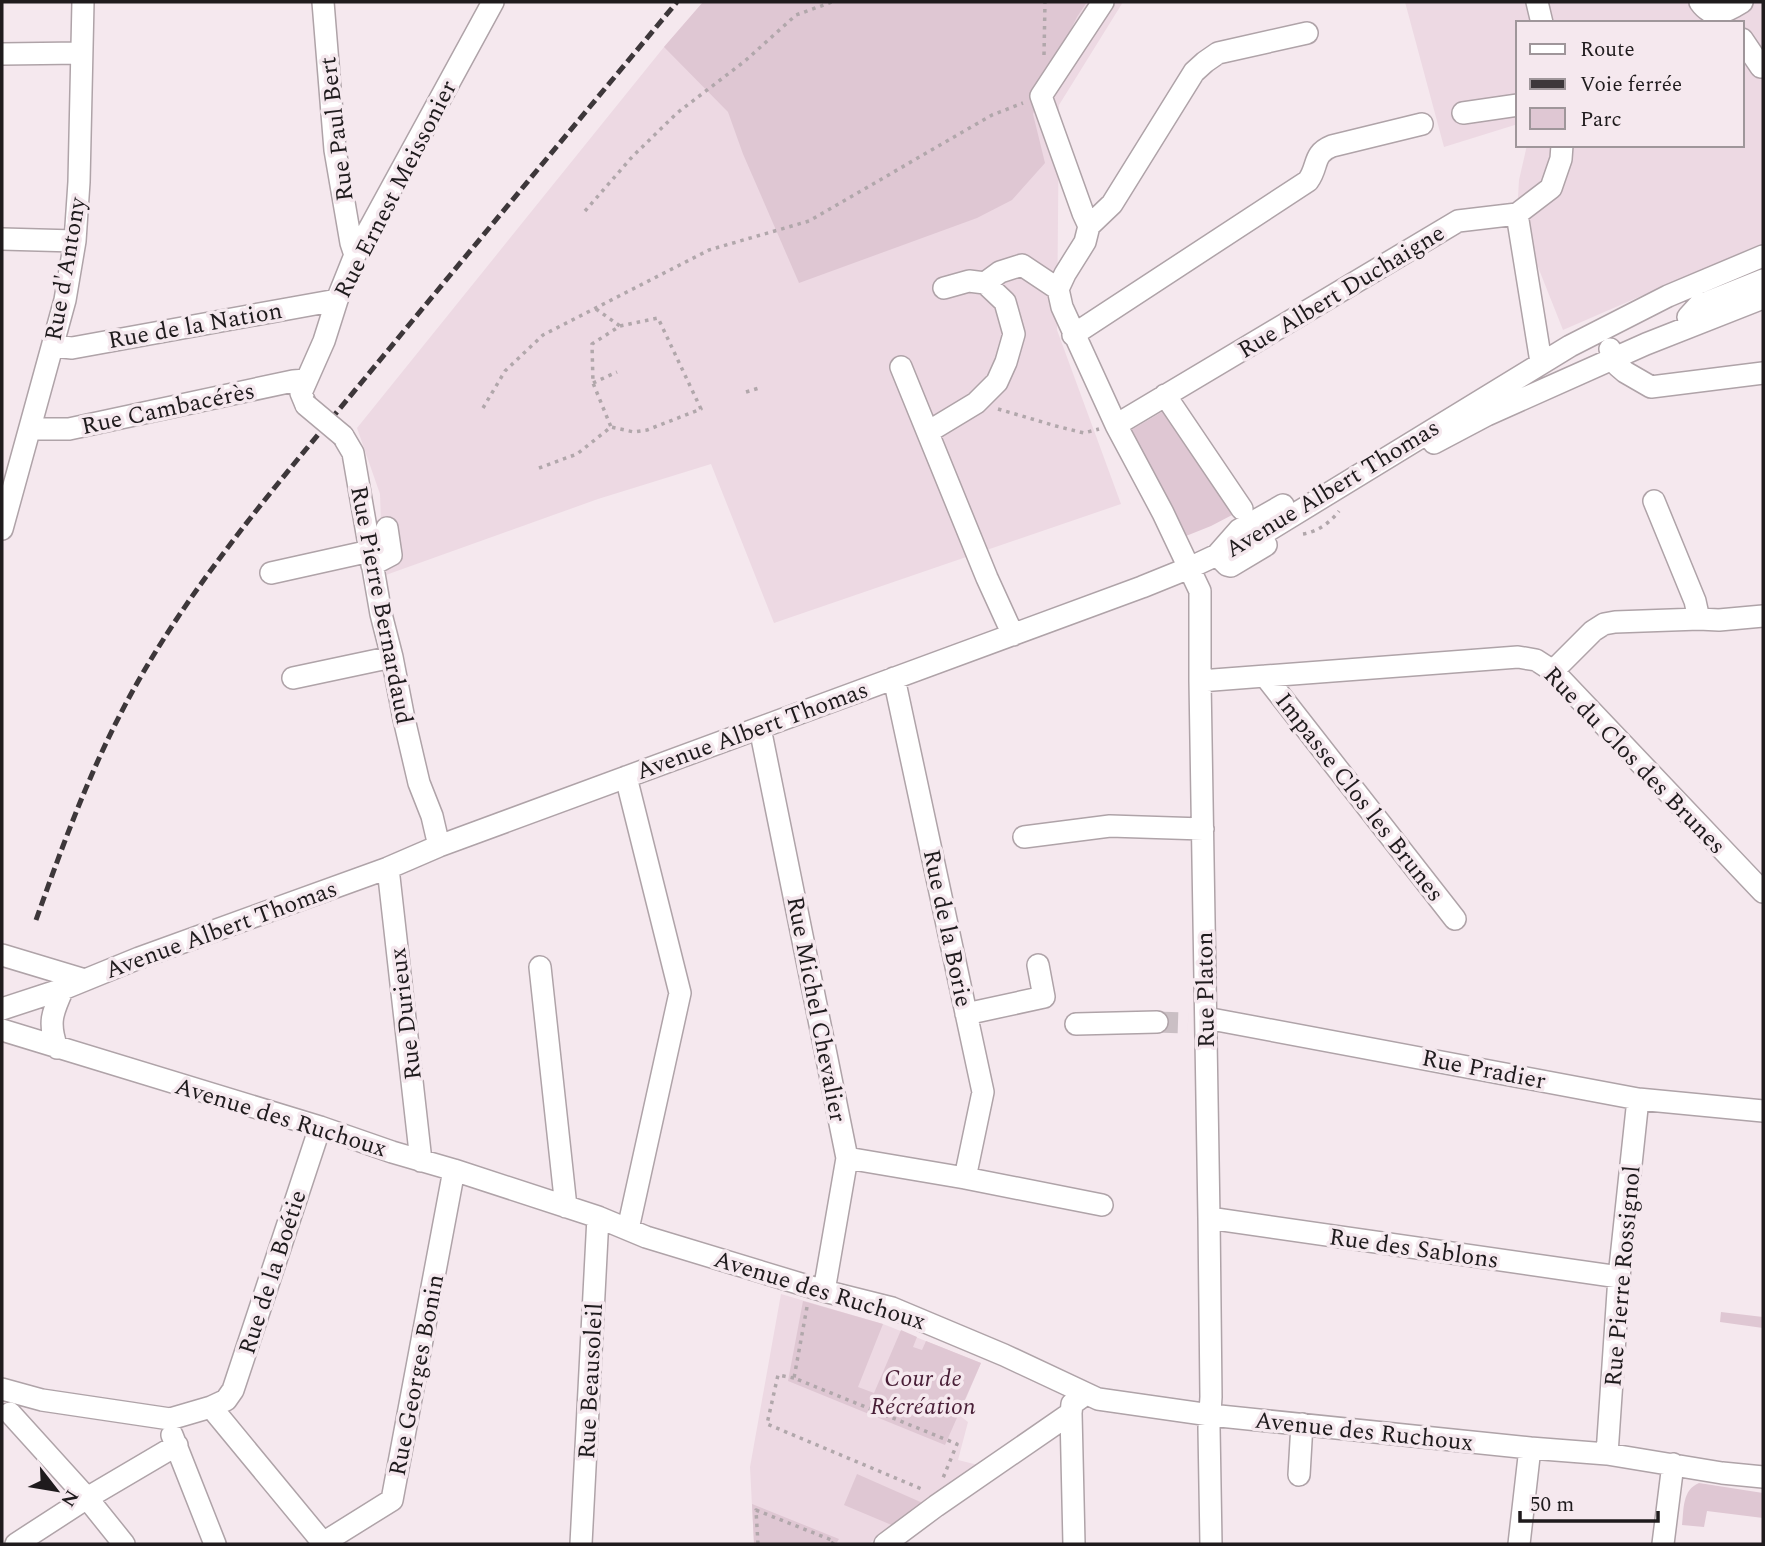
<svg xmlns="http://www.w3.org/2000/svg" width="1765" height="1546" font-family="Spectral,serif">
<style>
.built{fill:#edd9e3}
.green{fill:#dfc7d3}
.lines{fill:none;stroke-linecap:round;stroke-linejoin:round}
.minor-tunnel{stroke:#cabfc4;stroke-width:21;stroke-dasharray:21 10;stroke-linecap:butt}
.minor-casing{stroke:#afa3a8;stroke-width:24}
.path{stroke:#b1a7ab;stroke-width:3.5;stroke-dasharray:3.5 5;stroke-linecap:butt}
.minor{stroke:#fff;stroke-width:21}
.rail{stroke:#3d373a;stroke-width:5;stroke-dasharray:10 5;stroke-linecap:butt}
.minor-bridge-casing{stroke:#afa3a8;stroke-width:24;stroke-linecap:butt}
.minor-bridge{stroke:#fff;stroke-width:21}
.labels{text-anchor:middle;stroke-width:7;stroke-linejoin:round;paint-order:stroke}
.street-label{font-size:24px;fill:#1f1b1d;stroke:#f5e8ee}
.park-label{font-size:24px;font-style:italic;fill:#481e36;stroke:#f5e8ee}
</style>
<rect width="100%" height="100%" fill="#f5e8ee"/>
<path class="built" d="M703 2H1123L1059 105 1057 330 1121 504 774 623 711 464 598 499 383 576 380 494 357 428 664 47Z
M1405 2H1763V243L1563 330 1517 214 1519 180 1527 145H1742V23H1518V124L1444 147Z
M781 1294 883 1324 981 1363 959 1415 968 1422 958 1460 978 1465 868 1544H754L750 1467Z"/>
<path class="green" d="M703 2H1087L1077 17 1055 62 1033 114 1045 163 1012 200 977 218 799 283 743 154 728 112 664 47Z
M1165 410 1234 514 1211 526 1186 536 1131 430Z
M803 1301 883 1324 858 1387 874 1393 901 1330 917 1337 913 1347 922 1350 926 1341 981 1363 945 1445 788 1381Z
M1721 1312 1763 1317V1328L1720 1322Z
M857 1474 925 1504 894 1526 844 1505Z
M1699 1483 1763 1493V1518L1707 1511 1704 1527 1682 1525C1684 1509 1682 1490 1699 1483Z
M752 1504 839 1539 836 1544H754Z"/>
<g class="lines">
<path class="minor-tunnel" d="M1157 1022 1188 1023"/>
<g class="minor-casing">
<path id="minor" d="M323 2 335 150 351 243 355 255
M1103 2 1041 96 1083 213 1089 226 1085 242 1065 274 1058 289 1062 307 1116 425 1163 513 1200 591V681L1209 1218 1211 1397 1209 1428 1211 1544
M1537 2 1542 23
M1700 2C1713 20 1726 12 1742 2
M1742 39 1761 67
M2 54 81 53
M1463 113 1518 105
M1517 214 1541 362
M1517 214 1551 188 1561 159 1562 145
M1089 226 1112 204 1194 72 1205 62 1218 53 1307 33
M2 239 75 241
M985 283 1000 272 1022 265 1058 289
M1688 317 1698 306 1763 280
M1073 335 1308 181C1319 166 1312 154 1332 146L1422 124
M53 346 72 348 337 300
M1610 349 1618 366 1625 372 1651 387 1763 373
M901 367 987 578 1013 635
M1165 395 1242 509
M306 405 301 393 324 341 337 300 355 255 493 2
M1116 425 1458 221 1517 214
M30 429H69L293 381 306 380
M928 432 976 403 997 382 1006 362 1014 334 1005 302 985 283 969 281 944 288
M343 436 353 453 381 614 392 657 404 719 419 783 432 816 439 846
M1434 443 1487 415 1646 344 1763 298
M1654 501 1695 601 1699 619 1719 620 1763 616
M2 529 65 300 75 241 79 182 83 2
M1266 545 1231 566 1227 565 1217 555 1239 530 1283 505
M372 565 391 555 387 528
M271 573 370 551
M1553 671 1593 631 1604 624 1615 622 1699 619
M1265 676 1455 919
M293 678 392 657
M894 678 983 1092 965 1178
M1200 681 1518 657 1536 660 1553 671 1763 892
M760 728 847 1158 824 1291
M626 777 680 993 628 1229
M1024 837 1110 826 1203 829
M388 868 421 1161
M2 955 85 980
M540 967 566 1207
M2 1009 63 989 139 958 388 868 439 846 1142 587 1189 568 1264 533 1570 346 1668 296 1763 256
M966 1014 1044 997 1038 965
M1206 1018 1638 1099 1763 1111
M1076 1024 1157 1022
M2 1030 320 1127 392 1152 454 1170 598 1217 646 1237 824 1291 892 1308 1004 1355 1098 1399 1210 1415 1530 1448 1607 1454 1722 1473 1763 1477
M57 1048C48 1023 52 1013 63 989
M847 1158 965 1178 1102 1205
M1209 1218 1619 1277
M2 1389 42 1400 170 1419 211 1407 324 1544
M211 1407 226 1400 233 1390 320 1127
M10 1413 87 1498 124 1544
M1071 1413 1074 1544
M172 1435 215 1544
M1607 1454 1619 1277 1638 1099
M1299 1475 1302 1424
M323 1543 392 1500 454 1170
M16 1544 87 1498 177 1445
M581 1544 598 1217
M885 1544 936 1506 1071 1413 1072 1404 1086 1394
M1519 1544 1530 1448
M1663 1544 1673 1464"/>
</g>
<path class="path" d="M1044 55 1045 2
M585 211 632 157 677 113 745 61 796 15 832 2
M596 309 620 326
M593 383 617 372
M746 392 759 388
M483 408 505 371 543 335 709 250 809 221 992 115 1023 103
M998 409 1056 426 1084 433 1099 429
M539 468 577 454 611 427 634 432 647 430 701 409 658 318 620 326 592 344 593 383 611 427
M1303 534C1317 532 1331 522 1339 511
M807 1307 794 1378 957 1444 943 1478
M794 1378 778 1375 767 1424 924 1490
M758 1544 756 1510 834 1541 832 1544"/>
<use href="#minor" class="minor"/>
<path class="rail" d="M36 920C67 833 97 751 144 671 205 567 289 470 366 377 469 252 573 127 677 2"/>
<g class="minor-bridge-casing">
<path id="minor-bridge" d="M306 405 343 436"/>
</g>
<use href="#minor-bridge" class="minor-bridge"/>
</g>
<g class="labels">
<g class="street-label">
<text transform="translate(336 129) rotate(-97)" y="8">Rue Paul Bert</text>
<text transform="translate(395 189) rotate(-63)" y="8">Rue Ernest Meissonier</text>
<text transform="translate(65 269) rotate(-80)" y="8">Rue d'Antony</text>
<text transform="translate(1341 291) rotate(-31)" y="8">Rue Albert Duchaigne</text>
<text transform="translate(195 325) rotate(-10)" y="8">Rue de la Nation</text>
<text transform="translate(168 408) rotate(-12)" y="8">Rue Cambacérès</text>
<text transform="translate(1332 488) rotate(-31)" y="8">Avenue Albert Thomas</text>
<text transform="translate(382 605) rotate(79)" y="8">Rue Pierre Bernardaud</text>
<text transform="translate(752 730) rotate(-20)" y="8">Avenue Albert Thomas</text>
<text transform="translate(1635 760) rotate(46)" y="8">Rue du Clos des Brunes</text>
<text transform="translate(1360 797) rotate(52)" y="8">Impasse Clos les Brunes</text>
<text transform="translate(948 928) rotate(78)" y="8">Rue de la Borie</text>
<text transform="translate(221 929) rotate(-20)" y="8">Avenue Albert Thomas</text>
<text transform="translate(1205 990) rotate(-91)" y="8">Rue Platon</text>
<text transform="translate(817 1009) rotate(79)" y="8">Rue Michel Chevalier</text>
<text transform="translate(405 1014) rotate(-97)" y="8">Rue Durieux</text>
<text transform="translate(1484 1069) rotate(11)" y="8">Rue Pradier</text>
<text transform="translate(281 1117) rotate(17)" y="8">Avenue des Ruchoux</text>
<text transform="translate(1414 1248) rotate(8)" y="8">Rue des Sablons</text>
<text transform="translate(272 1272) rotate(-72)" y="8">Rue de la Boétie</text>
<text transform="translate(1622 1276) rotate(-85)" y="8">Rue Pierre Rossignol</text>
<text transform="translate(820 1290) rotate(17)" y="8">Avenue des Ruchoux</text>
<text transform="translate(416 1375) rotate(-79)" y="8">Rue Georges Bonin</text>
<text transform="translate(590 1381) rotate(-87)" y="8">Rue Beausoleil</text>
<text transform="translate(1364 1431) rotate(6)" y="8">Avenue des Ruchoux</text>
</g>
<g class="park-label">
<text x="923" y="1386">Cour de<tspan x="923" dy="28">Récréation</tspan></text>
</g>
</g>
<rect width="1765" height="1546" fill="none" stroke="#1f1b1d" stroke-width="7"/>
<rect x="1516" y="21" width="228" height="126" fill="#f5e8ee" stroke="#9f969a" stroke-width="2"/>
<rect x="1530" y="44" width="35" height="10" fill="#ffffff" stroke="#9f969a" stroke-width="2"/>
<text x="1580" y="56" font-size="21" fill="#1f1b1d">Route</text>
<rect x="1530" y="79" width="35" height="10" fill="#3d373a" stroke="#9f969a" stroke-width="2"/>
<text x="1580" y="91" font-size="21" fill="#1f1b1d">Voie ferrée</text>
<rect x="1530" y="108" width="35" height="21" fill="#dfc7d3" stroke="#9f969a" stroke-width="2"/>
<text x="1580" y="126" font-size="21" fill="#1f1b1d">Parc</text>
<g transform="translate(56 1490) rotate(121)" stroke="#f5e8ee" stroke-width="5" paint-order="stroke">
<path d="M0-5L12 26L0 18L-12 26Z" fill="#1f1b1d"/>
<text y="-10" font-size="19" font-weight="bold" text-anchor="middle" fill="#1f1b1d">N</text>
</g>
<path d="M1520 1511v10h138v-10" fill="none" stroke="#1f1b1d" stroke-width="3.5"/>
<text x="1530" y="1511" font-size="21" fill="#1f1b1d" stroke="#f5e8ee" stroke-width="5" paint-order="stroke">50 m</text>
</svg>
